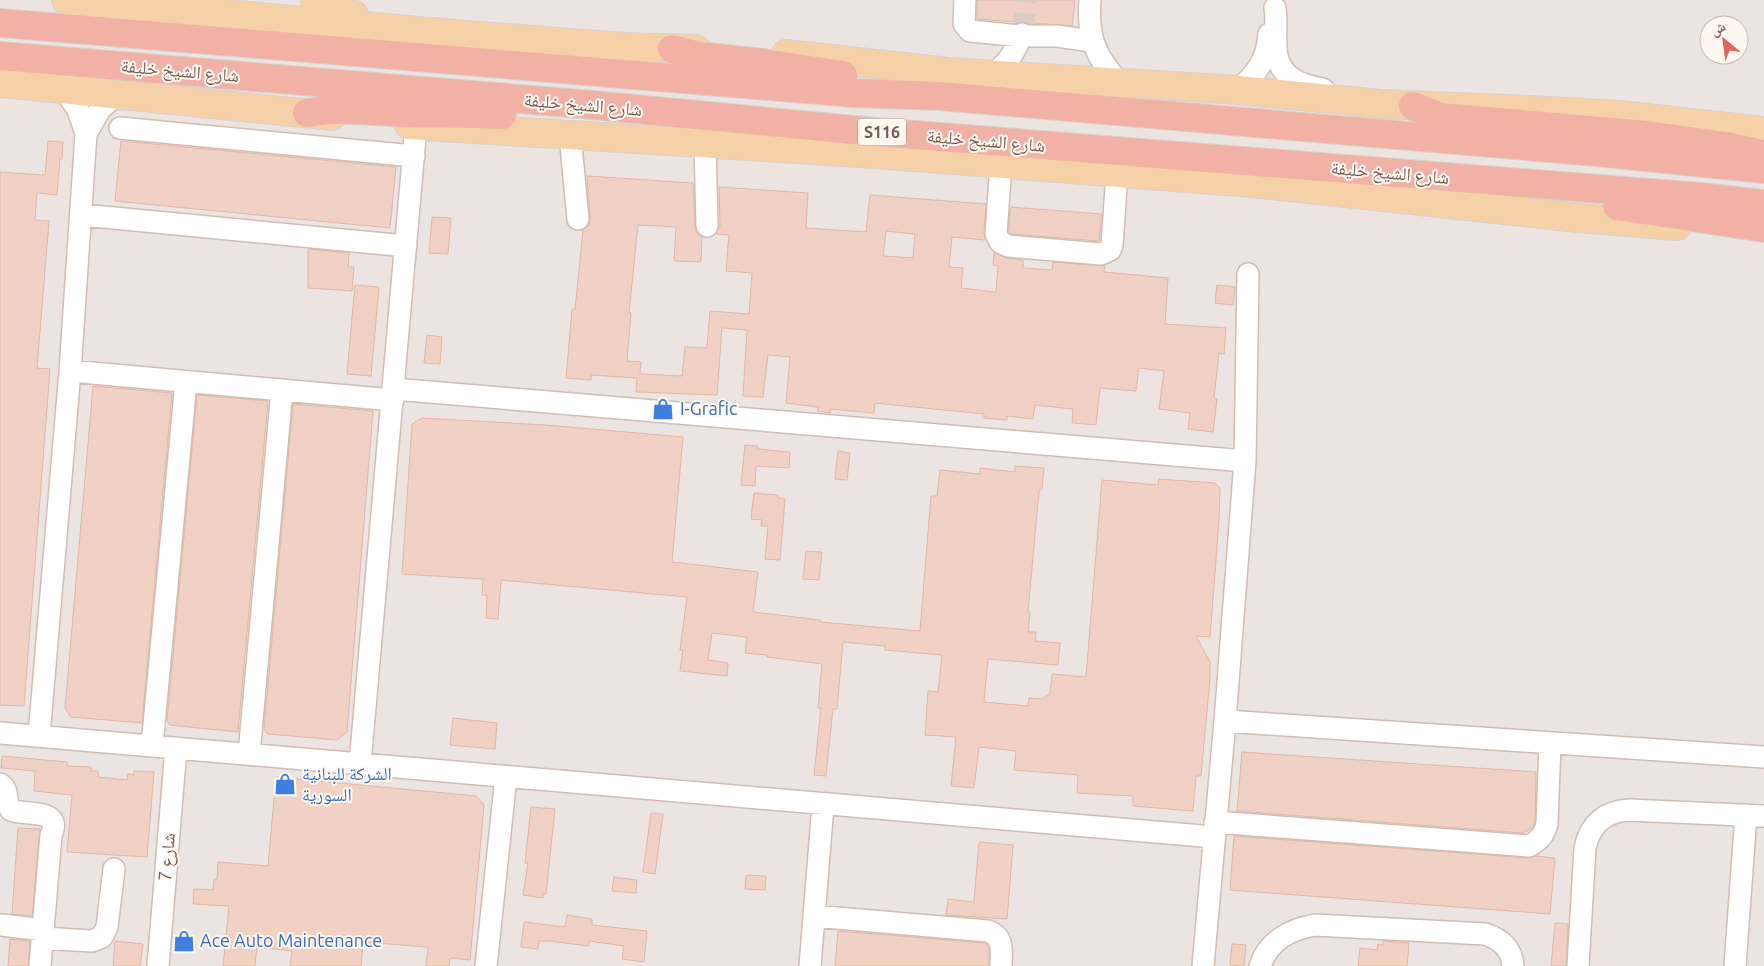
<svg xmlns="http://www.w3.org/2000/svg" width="1764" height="966" font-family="Ubuntu,'Noto Naskh Arabic',sans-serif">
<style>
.industrial{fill:#ebe4e0;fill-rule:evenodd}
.building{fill:#f0d1c3;stroke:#e2b6a4;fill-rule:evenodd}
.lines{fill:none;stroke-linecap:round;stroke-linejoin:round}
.minor-tunnel{stroke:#daccc4;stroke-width:21;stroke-dasharray:21 11;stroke-linecap:butt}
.minor-casing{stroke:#d0bdb3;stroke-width:24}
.major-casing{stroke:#d9d0cd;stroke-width:30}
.highway-casing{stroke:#d9d0cd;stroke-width:30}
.minor{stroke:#fff;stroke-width:21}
.major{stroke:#f6d1a7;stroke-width:28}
.highway{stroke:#f2b1a5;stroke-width:28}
.labels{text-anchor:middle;stroke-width:4;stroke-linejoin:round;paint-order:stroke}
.shield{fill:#fef8f1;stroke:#9f887f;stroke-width:1}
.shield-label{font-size:16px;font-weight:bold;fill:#76584e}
.street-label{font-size:18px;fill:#76584e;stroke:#fef8f1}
.shop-label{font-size:18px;fill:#366cbe;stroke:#fef8f1;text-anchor:start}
</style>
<rect width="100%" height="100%" fill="#fcf3eb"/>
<path class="industrial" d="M0 0H1764V966H0ZM1709 25H1739V55H1709Z"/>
<path class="building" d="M977 0H1075L1072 26 977 19Z
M48 141 63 142 62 159H60L57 195 37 193 35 220 49 221 37 368 50 369 24 706 0 705V172L45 175Z
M121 141 396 167 390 228 115 201Z
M587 176 693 183 695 227 697 233 702 237 701 262 674 261 676 227 638 225 629 313H631L627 361 641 362 640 374 682 376 685 347 707 348 710 311 749 314 752 273 726 271 729 235 716 234 720 226 719 187 808 193 806 228 866 232 870 195 986 204 984 233 985 240 952 237 949 267 963 268 961 288 996 292 998 266 993 265 994 253 1007 258 1023 260V268L1052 270 1053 262 1105 266 1104 272 1168 278 1165 324 1226 328 1224 354 1219 353 1214 398 1217 399 1213 432 1188 429 1190 413 1159 409 1164 371 1139 368 1136 391 1100 388 1096 425 1072 423 1073 409 1035 405 1033 419 1007 416V420L984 418V414L875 403 874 413 830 409V413L817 411 818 407 786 403 790 357 768 355 763 397 743 396 747 330 722 328 717 395 636 392 637 378 591 375V380L566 378 572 309H575L583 230 589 225 590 218ZM886 231 915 234 913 258 883 256Z
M1010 207 1102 214 1099 241 1011 234 1009 231Z
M432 217 451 218 448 254 429 253Z
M308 249 349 253 348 267H354L352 291 308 288Z
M355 285 379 287 371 376 347 374Z
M1217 285 1235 287 1233 305 1215 303Z
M427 335 442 337 440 364 424 363Z
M93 386 172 393 142 723 71 717 65 708Z
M197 395 268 401 238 732 170 725 167 721Z
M293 404 373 411 347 732 337 740 268 734 264 729Z
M422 418 546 425 683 437 672 562 758 572 753 612 820 620V622L920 631 931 496H937L940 470 980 474V468L1015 472V466L1044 468 1042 489 1039 491 1028 612H1030L1028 632H1036L1035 641 1060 643 1058 665 988 659 984 702 1028 706 1029 698 1042 699 1050 694 1052 674 1086 677 1102 480 1158 485 1159 479 1215 483 1220 488 1219 520 1210 637 1196 636 1210 662V679L1201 776H1196L1193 811 1133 806V796L1077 793 1078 775 1014 770 1016 751 979 747 974 788 951 786 956 737 925 735 928 691 938 692 942 655 885 650V646L843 642 837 709H833L826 776 814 775 821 708H818L822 664 767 657V655L745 653 747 637 712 633 708 660 728 663 727 676 680 671 683 650H680L687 597 501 580 498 619 486 618 487 595H482L483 579 402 574 412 424Z
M745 445 758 446V449L790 452 789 468 756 466 755 486 741 485Z
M838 451 850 453 847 480 835 479Z
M754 493 778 495V498L785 499 780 560 765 559 768 526H761L762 520 751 519Z
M806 551 822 552 819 580 803 579Z
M453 718 497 723 495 749 450 745Z
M1242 752 1536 772 1535 822 1533 827 1523 833 1237 811Z
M2 756 67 762V766L91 767V771H98V777L127 780 128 774 134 775V771L154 772 147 857 67 852 72 795 34 791 35 771 1 768Z
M276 777 476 796 484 805 470 960 450 958 449 966H426L428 947 363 942 361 966H290L292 951 257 947 255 966H223L229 906 193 904 194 889 213 890 214 879H217L218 862 268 866Z
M531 807 555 809 546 894H543V898L523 895 528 863H525Z
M651 813 663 814 655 874 643 872Z
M18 828 40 829 32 916 12 914Z
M1234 836 1528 858 1536 856 1555 858 1550 914 1230 890Z
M979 842 1013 845 1007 919 946 915 948 899 974 902Z
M746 875 766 876 765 890 745 889Z
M614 877 637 880 636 893 612 891Z
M567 915 592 919V925L647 931 644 962 622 959 624 946 589 941V946L549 941H539L538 949 521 947 524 922 565 927Z
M1555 923 1568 924 1566 966H1551Z
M838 931 985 943 989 948V966H835Z
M10 939 30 941 28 966H8Z
M115 941 143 944 140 966H113Z
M1383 941 1409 943 1407 966H1358L1360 948 1377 950 1378 944 1383 945Z
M1232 944 1246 945 1244 966 1230 965Z"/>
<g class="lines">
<path class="minor-tunnel" d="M1022 34 1026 0"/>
<g class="minor-casing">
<path id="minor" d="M965 0 964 24 970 31 1021 36H1057L1092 41
M1090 0C1087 36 1095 58 1121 84
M1275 8C1277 21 1275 34 1276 47 1277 76 1298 85 1323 89
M991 75C1008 64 1015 52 1022 34
M1238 90C1257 74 1267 59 1269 34
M120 128 414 156
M86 134 100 109 119 93
M570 135 578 219
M705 143 707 226
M1001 164 996 234 1000 242 1008 246 1101 254 1110 250 1112 245 1117 173
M82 215 406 246
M70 371 393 400
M394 389 1245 461
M1225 721 1764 757
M0 733 1214 837
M39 736 70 371 86 134 78 110 64 89
M152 746 186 382
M249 754 282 390
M360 764 416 126
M0 784C10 790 4 801 11 810 23 816 64 807 51 835L40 966
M1215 822 1529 846C1540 840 1544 835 1547 824L1550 743
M814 916 988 931C1005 937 1001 952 1001 966
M2 925 43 930
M42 938 92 941 102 937 107 927 114 869
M158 966 176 748
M486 966 506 777
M810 966 823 805
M1203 966 1225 721 1245 461 1248 274
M1260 966C1268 941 1291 929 1315 925L1485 934C1501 939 1512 949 1513 966
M1578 966 1585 848C1590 824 1605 811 1629 810L1764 816
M1735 966 1746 815"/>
</g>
<g class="major-casing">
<path id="major" d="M66 0 443 33 624 47 696 49
M315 0 340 12 354 15
M786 54 949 72 1238 90 1382 104 1529 110 1620 115 1764 131
M0 83 332 116
M409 125 861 153 1252 183 1578 218 1677 226"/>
</g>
<g class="highway-casing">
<path id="highway" d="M0 23 854 93 939 96 1596 152 1764 169
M672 49 699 56 764 63 843 75
M0 56 593 105 864 131 1701 197 1764 204
M1413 106 1441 117 1647 135 1726 146 1763 154
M307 113C339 107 370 111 402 113 436 114 469 113 502 115
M1617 206 1764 228"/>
</g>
<use href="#minor" class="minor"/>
<use href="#major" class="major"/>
<use href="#highway" class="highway"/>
</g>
<defs>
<g id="shop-bare" transform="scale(1.725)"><path d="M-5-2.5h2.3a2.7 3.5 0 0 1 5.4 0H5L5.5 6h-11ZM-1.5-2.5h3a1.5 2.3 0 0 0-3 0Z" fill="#3f7fe0" stroke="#fef8f1" stroke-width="2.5" paint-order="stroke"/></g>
</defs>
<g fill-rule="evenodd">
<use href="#shop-bare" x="663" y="409"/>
<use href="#shop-bare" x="285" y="784"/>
<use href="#shop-bare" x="184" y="941"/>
</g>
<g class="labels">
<rect class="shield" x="858" y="118.5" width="48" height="27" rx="4"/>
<g class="shield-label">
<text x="882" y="138">S116</text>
</g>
<g class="street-label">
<text transform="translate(180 71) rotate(5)" y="6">شارع الشيخ خليفة</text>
<text transform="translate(583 105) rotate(5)" y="6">شارع الشيخ خليفة</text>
<text transform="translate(986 141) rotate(5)" y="6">شارع الشيخ خليفة</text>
<text transform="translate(1390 173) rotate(5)" y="6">شارع الشيخ خليفة</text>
<text transform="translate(167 857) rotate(-85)" y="6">شارع 7</text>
</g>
<g class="shop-label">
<text x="680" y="415">I-Grafic</text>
<text x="302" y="780">الشركة للبنانية<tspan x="302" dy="21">السورية</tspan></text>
<text x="200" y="947">Ace Auto Maintenance</text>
</g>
</g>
<g transform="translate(1724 40) rotate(331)"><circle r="24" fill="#fef8f1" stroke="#c8b8b0"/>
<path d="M0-4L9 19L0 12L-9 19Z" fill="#df6757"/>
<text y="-8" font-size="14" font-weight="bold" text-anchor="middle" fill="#76584e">ش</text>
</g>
</svg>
